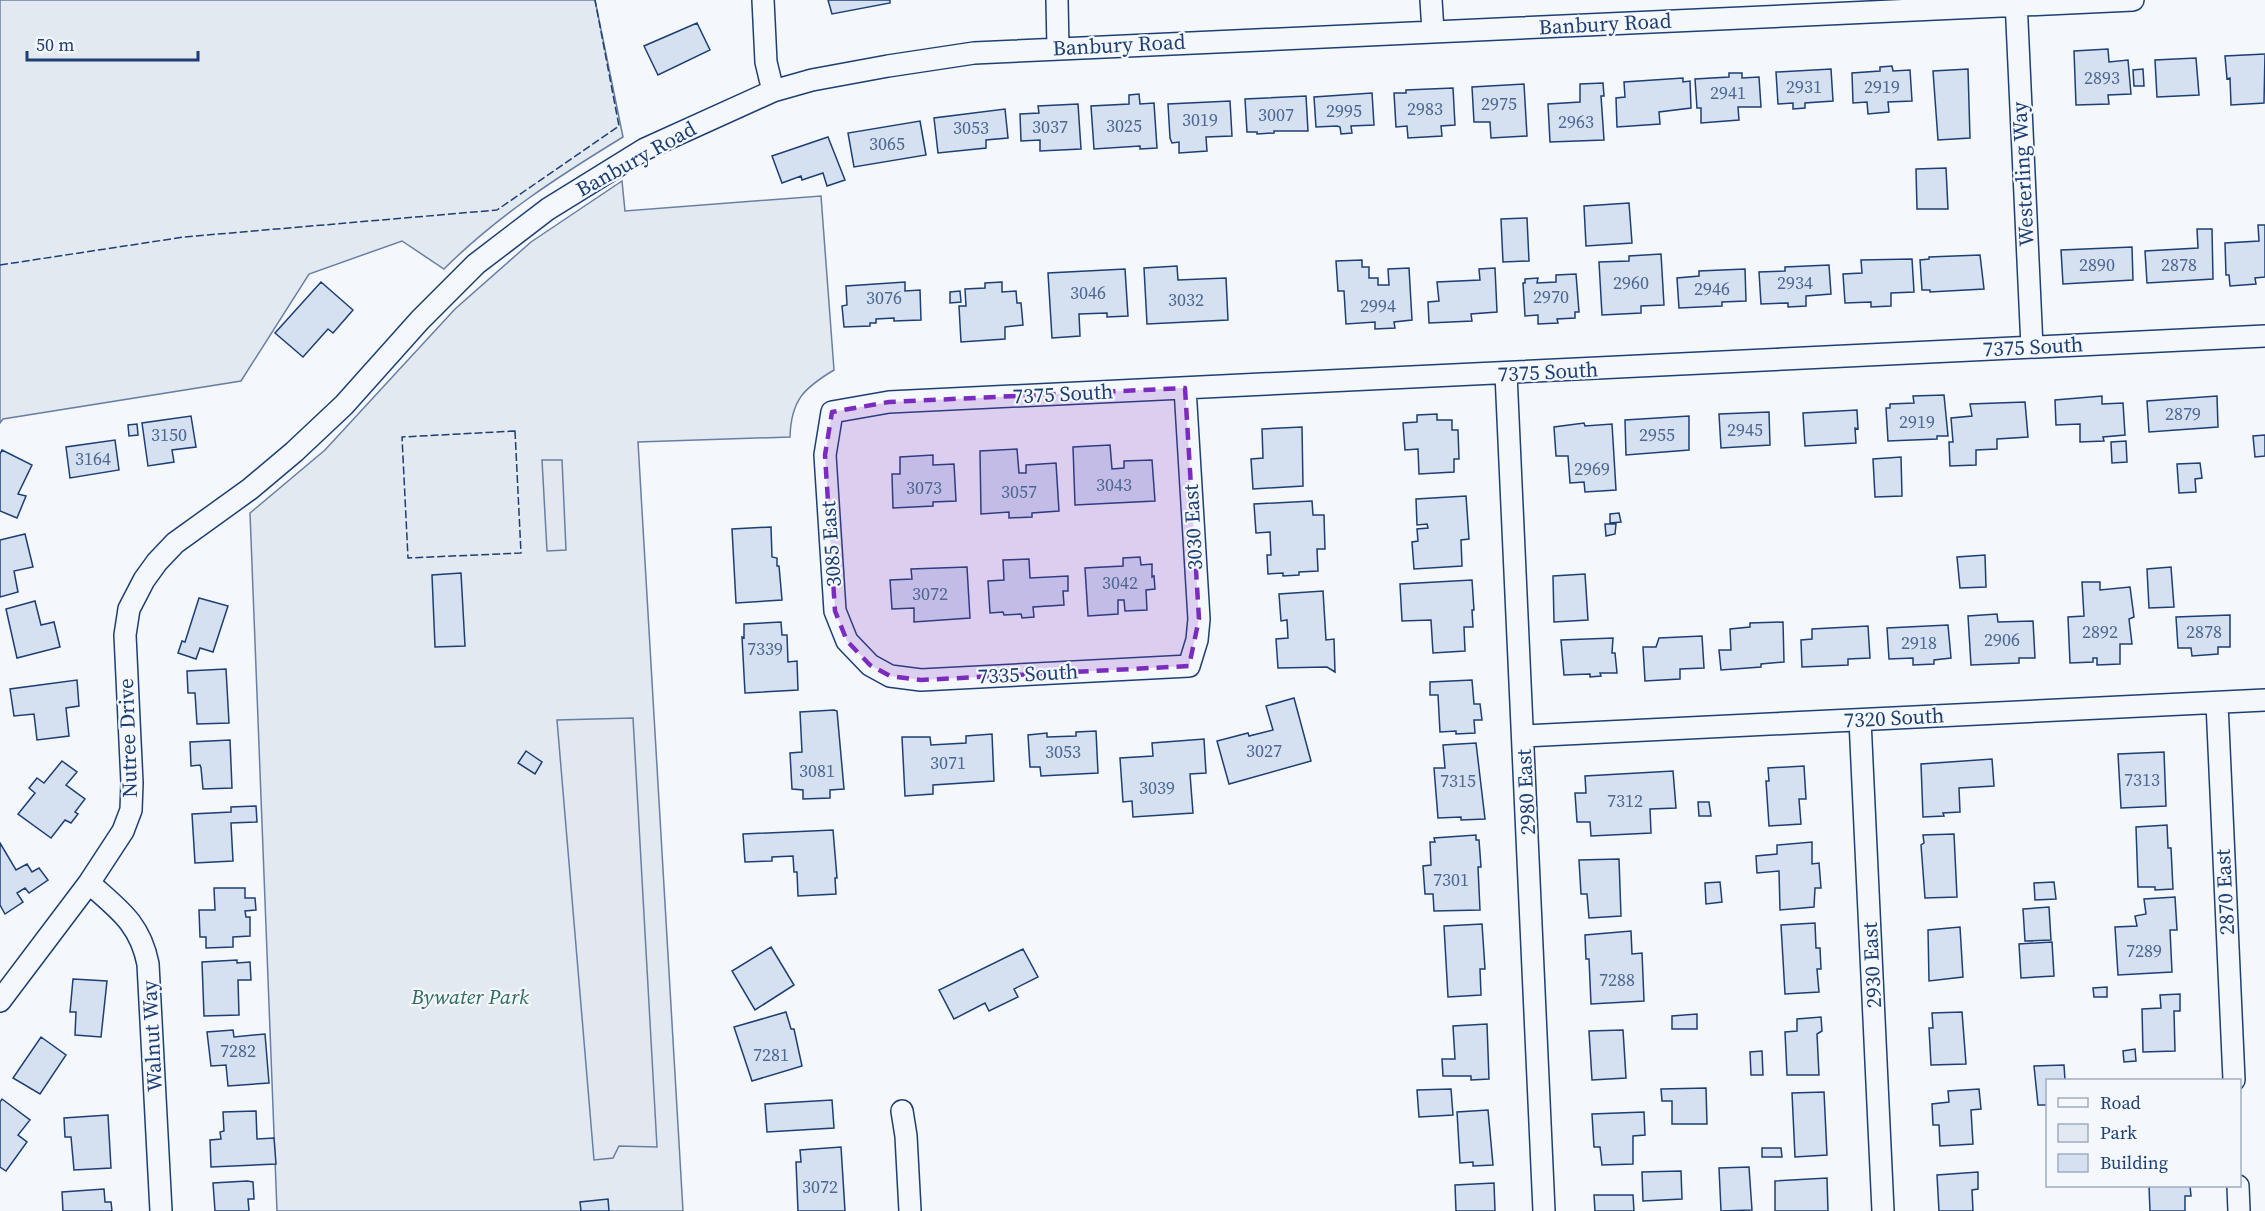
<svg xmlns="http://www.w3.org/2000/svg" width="2265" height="1211" font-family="'Source Serif 4',serif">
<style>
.green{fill:#e3e9f0;stroke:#687fa3;stroke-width:1.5}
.parking{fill:#e3e8f0;stroke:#687fa3;stroke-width:1.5}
.building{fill:#d5e0f0;stroke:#1d3f73;stroke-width:1.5}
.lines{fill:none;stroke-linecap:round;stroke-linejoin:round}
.street-casing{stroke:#1d3f73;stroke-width:24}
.street{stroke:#f4f7fb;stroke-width:21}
.fence{stroke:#1d3f73;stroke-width:1.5;stroke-dasharray:8 3;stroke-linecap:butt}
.marked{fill:#7b2cbf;fill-opacity:0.2;stroke:#7b2cbf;stroke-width:4.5;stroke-dasharray:12 8;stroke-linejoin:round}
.labels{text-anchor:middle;stroke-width:4.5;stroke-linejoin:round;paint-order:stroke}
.number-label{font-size:18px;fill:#4b6792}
.street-label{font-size:21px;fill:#1d3f73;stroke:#f4f7fb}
.park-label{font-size:21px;font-style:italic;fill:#2c6c60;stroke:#f4f7fb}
</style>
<rect width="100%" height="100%" fill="#f4f7fb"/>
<path class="green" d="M0 0H595L623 137C559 176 497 216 444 269L402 241 309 274 241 381 3 419 0 423Z
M622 181 625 211 821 196 834 370C804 388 791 400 790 437L638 442 683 1211H277L250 513 325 450 455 309 531 242Z"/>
<path class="parking" d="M542 460H562L566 550 547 551Z
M633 718 657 1147 619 1146 613 1158 594 1160 557 720Z"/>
<path class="building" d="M828 0H890V3L832 14Z
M697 23 710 50 658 75 644 46Z
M2108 49 2109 62 2128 60 2131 94 2108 95 2109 104 2076 105 2074 51Z
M2265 54 2264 103 2231 105 2230 78 2227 79 2225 56Z
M2196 58 2199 95 2157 97 2155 60Z
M1892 66 1893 71 1910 70 1912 101 1888 102 1889 112 1868 114 1867 102 1853 103 1852 73 1880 71V67Z
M1831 69 1833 101 1805 103V108L1793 109V103L1778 104 1776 72Z
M1968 69 1970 138 1938 140 1933 71Z
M2143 69 2144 86H2134L2133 70Z
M1729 73H1742V78L1759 77 1761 107H1738L1739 120 1701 123V108H1697L1695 79 1729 77Z
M1683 78V82L1690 81 1691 108 1659 112 1660 124 1617 127 1616 98 1625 97 1624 82Z
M1603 83 1604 96H1601L1604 140 1550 142 1548 104 1580 102V84Z
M1524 84 1527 136 1491 138 1490 122H1474L1472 87Z
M1453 88 1455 125 1441 126 1442 136 1408 138 1407 126 1396 127 1394 93H1406V90Z
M1372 93 1374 125 1351 126 1352 133 1341 134 1340 127 1337 126 1316 127 1314 97Z
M1139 94 1140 104 1154 103 1157 148 1140 149V146L1094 149 1091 106 1129 104V95Z
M1306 96 1308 131H1274V133L1257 134V132H1247L1245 99Z
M1230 101 1232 136 1206 137 1207 151 1179 153V142L1172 143 1170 138 1168 104Z
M1078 104 1081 149 1040 151V140L1021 141 1020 114 1039 113 1038 106Z
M1005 109 1008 138 986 140V148L938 153 934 118Z
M920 121 926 155 854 167 848 133Z
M828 137 845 180 827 186 823 173 802 180 801 176 782 183 772 156Z
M1946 168 1948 209H1917L1916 169Z
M1629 203 1632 243 1586 246 1584 206Z
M1527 218 1529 261 1503 262 1501 219Z
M2258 225H2265V277L2255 278 2256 284 2230 286 2229 275H2226L2225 243 2259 241Z
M2197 229H2212L2213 279 2147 283 2145 251 2198 248Z
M2132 247 2133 280 2063 284 2061 250Z
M1661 254 1664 305 1641 306V313L1602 315 1599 262 1629 261V256Z
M1980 255 1984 289 1930 292V290H1922L1920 260 1929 259V257Z
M1912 259 1914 292 1891 293V306L1871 307V302L1845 303 1843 274 1862 273 1861 260Z
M1362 260V267H1369V278H1378V285H1389L1388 269 1409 268 1412 320 1394 322 1395 328 1375 329V322L1346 324 1344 291H1338L1336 261Z
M1829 265 1831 294 1806 296V306L1788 307V303L1761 304 1759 272 1785 271V267Z
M1177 266 1178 280 1226 278 1228 320 1147 324 1144 268Z
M1495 268 1497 312 1471 314 1472 321 1429 323 1428 302 1439 301 1437 282 1480 280 1479 269Z
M1125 269 1128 316 1107 317V313L1079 314 1080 336 1052 338 1048 273Z
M1745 269 1746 301 1722 302V306L1679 308 1677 278 1699 276V271Z
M1576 274 1579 312H1575V318L1557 319 1558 323 1538 324V315L1525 316 1523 283H1525V279L1538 278 1537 283 1556 282V275Z
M321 282 353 310 333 333 328 329 303 357 275 333Z
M905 282V291L920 290 921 320 894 321V318L876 319V323H870V326L844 327 842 306 847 305 846 286Z
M1002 282V292L1016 291 1017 303H1021L1023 325 1005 327V339L961 342 959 306H966L965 289 985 288V283Z
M960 291 961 302 950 303V292Z
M1944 395 1948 436H1937V439L1888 441 1886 408H1890V404L1914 403 1913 396Z
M2102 396V404L2123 403 2125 435 2103 437 2104 441 2080 442V424L2056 425 2055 400Z
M2217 396 2218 427 2149 432 2147 401Z
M2025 402 2028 437 1997 439V449L1976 450V465L1950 466 1949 442H1953L1951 418 1972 416 1970 404Z
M1857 410 1858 429 1855 428 1856 443 1805 446 1803 413Z
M1769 412 1770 445 1721 448 1719 414Z
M1437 414V420H1452V430H1458L1459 459H1454V472L1419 474 1418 449 1405 450 1403 423 1417 422V415Z
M191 416 196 447 172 450 174 462 148 466 142 423Z
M1689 416V450L1626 455 1625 420Z
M1584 423 1585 426 1612 424 1616 490 1585 492 1584 482 1570 483 1568 456H1556L1554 427Z
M137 424 138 435 129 436 128 425Z
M1302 427 1303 486 1253 489 1251 459 1263 458 1262 429Z
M2265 435V456L2255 457 2253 436Z
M115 440 119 470 70 478 66 447Z
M2126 441 2127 462 2112 463 2111 442Z
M1110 445 1112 469 1124 468V461L1152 460 1155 501 1075 505 1073 447Z
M1017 449 1019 473H1026V465L1056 463 1059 511 1032 513V517L1009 518V512L981 514 980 451Z
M2 450 32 465 18 494 26 496 17 518 0 511V454Z
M933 455V465L954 464 956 501 933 502V506L893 508 892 474H900V457Z
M1901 457 1902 496 1875 497 1873 459Z
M2200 463 2202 478 2195 479 2196 492 2179 493 2177 464Z
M1466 496 1469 539 1461 540 1462 566 1414 569 1412 542 1418 541 1417 529 1428 528 1427 524 1417 525 1416 499Z
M1312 501 1313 515H1324L1325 549H1317L1318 571 1299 572V575L1283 576V573L1268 574 1267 555H1271L1270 532 1256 533 1254 504Z
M1619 513 1621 522 1610 523V514Z
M1605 524H1616L1615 534 1606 536Z
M771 527 772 557 777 558V566H779L782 600 736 603 732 529Z
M25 534 33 567 14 571 18 592 0 597V540Z
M1985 555 1986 587 1960 588 1957 557Z
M1140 557 1141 565 1152 564V577L1154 576 1155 589 1146 590 1147 610 1125 611 1124 600H1118V614L1088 616 1085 568 1123 566V558Z
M1029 559 1030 578 1068 576V591H1063L1064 605 1033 607 1034 617 1022 618 1021 614 1004 615 1003 612 990 613 988 581 1004 580 1003 560Z
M967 567 970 618 914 622V608L892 609 890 580 912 579 911 569Z
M2171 567 2174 607 2149 608 2147 569Z
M461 573 465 646 435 647 432 575Z
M1585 574 1588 620 1554 622 1553 576Z
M1472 580 1474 610H1472L1473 627H1464L1465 651 1433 653 1431 620 1402 621 1400 584Z
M2082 582H2100V590L2130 587 2134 617 2129 619 2132 644H2120V664L2097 665V658H2093V662L2070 663 2068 617 2084 616Z
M1323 591 1326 640 1334 639 1335 672 1327 667 1278 668 1276 639 1288 638 1287 620 1281 621 1279 594Z
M199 598 228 606 213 652 200 648 196 659 178 653 182 641 185 642Z
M35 601 41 625 54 622 60 647 17 658 6 609Z
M1997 614 1998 622 2033 621 2035 658H2019V663L1971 665 1968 616Z
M2230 615V647H2218V654L2192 656 2191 648H2178L2176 617Z
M781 622 782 635H787L788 662 797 661 798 690 745 693 742 637 744 638V624Z
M1783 622 1784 662 1761 664V667L1721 670 1719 650H1731L1730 629 1750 627V623Z
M1948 625 1951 658 1934 660V664L1913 665V658L1889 659 1887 628Z
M1868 626 1870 658 1848 659V665L1802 667 1801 640 1812 639V629Z
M1702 636 1704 668 1680 669V679L1645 681 1643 647H1656L1659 638Z
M1613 638 1612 653H1615L1617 673H1600L1601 676 1590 677V674L1564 675 1561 640Z
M226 669 229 723 197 724 195 693H188L187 671Z
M77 680 79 706 66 708 69 736 37 740 34 714 14 716 10 689Z
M1472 680 1474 704H1480L1482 720H1474L1475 733 1456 734V731L1440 732 1438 695H1430V682Z
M1294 698 1311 761 1229 784 1217 741 1248 733 1249 736 1273 730 1266 706Z
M834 710 837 711 844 789 830 790V798L803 799V790L792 789 790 753 802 752 800 712Z
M1096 731 1098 773 1041 776 1040 767H1030L1028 735 1047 733V737L1076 736V732Z
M992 734 994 781 933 785V794L905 796 902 737H930L931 745 966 743V736Z
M1204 739 1206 773 1190 774 1193 813 1133 817 1132 801 1123 802 1120 758 1153 756 1152 743Z
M230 740 232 788 203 789 201 768 200 765 191 766 190 742Z
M1476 743 1485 819 1461 820V817L1438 818 1434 768H1445L1443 745Z
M526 751 542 762 535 774 518 763Z
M2164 752 2166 806 2121 808 2118 754Z
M1992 759 1994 786 1959 788 1960 812 1943 813 1944 816 1923 817 1921 764Z
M62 761 77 772 66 785 85 799 75 812 78 814 71 823 65 820 51 838 18 814 35 793 29 788 37 778 44 783Z
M1804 766 1806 799H1799L1801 824 1769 826 1766 781H1769L1768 768Z
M1673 771 1676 808 1650 809 1651 833 1591 836 1590 822H1577L1575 793H1586L1585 776Z
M1698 802H1709L1711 816H1699Z
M256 806 257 822 231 823 233 861 195 863 192 814 231 812V807Z
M2167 825 2168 848H2171L2173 889 2155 890V887H2138L2136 827Z
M833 830 837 878H835L836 894 798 896 797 872H794L793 856 772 857V861L745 862 743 834Z
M1954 834 1957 897 1925 898 1921 845 1924 843 1923 835Z
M1476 835V840H1479L1481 867H1478L1480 910 1434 911 1433 894H1425L1423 866 1431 865 1430 842H1435L1434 838Z
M1812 842V864L1819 863 1821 888H1815L1814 907 1780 910 1779 871 1757 873 1756 856 1777 854V845Z
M0 843 16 870 27 864 32 872 39 868 48 880 29 893 25 888 17 893 23 902 5 914 0 905Z
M1619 859 1621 916 1589 918 1587 894H1581L1579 860Z
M1720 882 1722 902 1706 904 1705 883Z
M2054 882 2056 899 2035 900 2034 883Z
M214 888H245V898H255L256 910 245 911 246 917H250V936L233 937V947L206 948V937H200L199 910H215Z
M2175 897 2177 930H2170L2172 972 2118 975 2115 927 2137 926 2135 916 2146 914 2144 899Z
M2049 907 2051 940 2025 941 2023 909Z
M1815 923 1816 948H1820L1821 969H1817L1819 992 1785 994 1781 925Z
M1482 924 1485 969H1480L1481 995 1448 997 1444 926Z
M1960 927 1963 977 1929 981 1928 930Z
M1631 931 1632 954 1642 953 1644 1001 1591 1004 1589 959H1586L1585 935Z
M2052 942 2054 976 2021 978 2019 944Z
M771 947 794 985 755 1010 732 971Z
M1023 949 1038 977 1014 989 1018 997 989 1011 985 1003 954 1019 939 990Z
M237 960V963L250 962 251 980H238L239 1015 204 1016 202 962Z
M73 979 107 981 101 1037 75 1035 76 1012H70Z
M2107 987V997H2094L2093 988Z
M2180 994V1011H2174L2175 1051 2143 1052 2142 1009 2161 1008 2160 995Z
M786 1012 791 1029H794L802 1066 752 1081 734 1027Z
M1962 1012 1966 1064 1931 1065 1929 1028H1933L1932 1013Z
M1697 1014V1029H1672V1016Z
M1821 1017 1822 1031 1817 1034 1819 1075H1787L1785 1032 1797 1031V1019Z
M1487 1024 1489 1079 1471 1080V1076H1443L1442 1059H1455L1453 1026Z
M233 1030 234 1037 265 1034 269 1083 228 1086 226 1065 211 1066 207 1032Z
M1623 1030 1626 1078 1592 1080 1589 1031Z
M41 1037 66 1055 40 1094 13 1078Z
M2135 1049 2136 1061 2124 1062 2123 1051Z
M1762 1051 1763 1075H1751L1750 1052Z
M2064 1065 2065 1080H2048V1105H2038L2034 1066Z
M1706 1088 1707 1124H1672V1101H1662L1661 1089Z
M1451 1089 1453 1115 1419 1117 1417 1090Z
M1979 1089 1981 1109 1971 1110 1973 1144 1940 1146 1939 1125H1933L1932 1104 1949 1102 1948 1091Z
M1824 1092 1827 1155 1795 1157 1792 1093Z
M2 1099 30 1120 18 1135 27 1142 6 1171 0 1167V1102Z
M832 1100 834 1128 767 1132 765 1104Z
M1488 1110 1493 1165 1473 1166V1162L1460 1163 1457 1112Z
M256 1111 257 1139 274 1138 276 1164 211 1167 210 1140 221 1139 220 1132 224 1131 223 1112Z
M1644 1112 1645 1135 1633 1136V1164L1602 1165 1600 1147H1594L1592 1114Z
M108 1115 111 1168 74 1170 71 1137H65L64 1118Z
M841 1147 845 1211H798L796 1162H801L800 1150Z
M1762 1148H1781L1782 1157H1762Z
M1749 1167 1752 1210 1721 1211 1719 1168Z
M1681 1171 1682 1199 1643 1201 1642 1172Z
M1978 1172V1189L1972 1190 1973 1211H1939L1937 1175Z
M1827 1178 1828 1211H1775V1181Z
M247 1181 253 1182 254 1199H248L249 1211H215L213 1183Z
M1494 1183 1495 1211H1456L1455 1185Z
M2149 1186H2190L2191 1196H2185V1211H2150Z
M104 1189 105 1202H111L112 1211H63L62 1192Z
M1594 1195H1633L1634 1211H1595Z
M608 1199 609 1211H581L580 1202Z"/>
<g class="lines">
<g class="street-casing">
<path id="street" d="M763 0 766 62 773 91
M1057 0 1058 48
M1431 0 1433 31
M2016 0 2032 347
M1506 374 1544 1211
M1185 388 1199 619 1197 640 1189 666 921 680 890 676 870 665 847 641 835 611 825 455 832 412 889 402 2265 336
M2217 703 2234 1080
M1860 720 1883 1211
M1523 736 2265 700
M89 883C118 909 140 923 148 964L161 1211
M0 1001 89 883 123 831 131 810 132 783 125 635 129 609 144 580 157 562 175 543 250 489 294 452 344 405 420 320 476 264 548 209 645 149 773 91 812 80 888 66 974 53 2133 0
M902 1111 906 1136 910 1211
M2238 1186 2239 1211"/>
</g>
<use href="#street" class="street"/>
<path class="fence" d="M0 265 184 237 497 210 619 126 595 0
M515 431 521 553 408 558 402 437Z"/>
</g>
<path class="marked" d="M1185 388 1199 619 1189 666 921 680 890 676 870 665 847 641 835 611 825 455 832 412 889 402Z"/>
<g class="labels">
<g class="number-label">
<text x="2102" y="84">2893</text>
<text x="1804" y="93">2931</text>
<text x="1882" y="93">2919</text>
<text x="1728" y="99">2941</text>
<text x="1499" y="110">2975</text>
<text x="1425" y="115">2983</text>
<text x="1344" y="117">2995</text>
<text x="1276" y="121">3007</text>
<text x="1200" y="126">3019</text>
<text x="1576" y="128">2963</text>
<text x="1124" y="132">3025</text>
<text x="1050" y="133">3037</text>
<text x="971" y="134">3053</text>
<text x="887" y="150">3065</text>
<text x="2097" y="271">2890</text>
<text x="2179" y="271">2878</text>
<text x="1631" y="289">2960</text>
<text x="1795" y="289">2934</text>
<text x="1712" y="295">2946</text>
<text x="1088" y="299">3046</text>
<text x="1551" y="303">2970</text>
<text x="884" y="304">3076</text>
<text x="1186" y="306">3032</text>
<text x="1378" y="312">2994</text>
<text x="2183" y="420">2879</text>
<text x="1917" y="428">2919</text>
<text x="1745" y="436">2945</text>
<text x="169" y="441">3150</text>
<text x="1657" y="441">2955</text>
<text x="93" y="465">3164</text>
<text x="1592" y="475">2969</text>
<text x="1114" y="491">3043</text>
<text x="924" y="494">3073</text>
<text x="1019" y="498">3057</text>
<text x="1120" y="589">3042</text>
<text x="930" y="600">3072</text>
<text x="2100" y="638">2892</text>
<text x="2204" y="638">2878</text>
<text x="2002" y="646">2906</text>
<text x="1919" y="649">2918</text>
<text x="765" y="655">7339</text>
<text x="1264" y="757">3027</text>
<text x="1063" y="758">3053</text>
<text x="948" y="769">3071</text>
<text x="817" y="777">3081</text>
<text x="2142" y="786">7313</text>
<text x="1458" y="787">7315</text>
<text x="1157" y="794">3039</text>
<text x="1625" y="807">7312</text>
<text x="1451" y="886">7301</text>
<text x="2144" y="957">7289</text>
<text x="1617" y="986">7288</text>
<text x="238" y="1057">7282</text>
<text x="771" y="1061">7281</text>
<text x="820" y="1193">3072</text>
</g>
<g class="street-label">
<text transform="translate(1605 24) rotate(-3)" y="7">Banbury Road</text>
<text transform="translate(1119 45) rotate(-3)" y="7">Banbury Road</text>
<text transform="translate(636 159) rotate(-29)" y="7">Banbury Road</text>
<text transform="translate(2023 174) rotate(-93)" y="7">Westerling Way</text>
<text transform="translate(2033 347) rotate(-3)" y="7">7375 South</text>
<text transform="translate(1548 372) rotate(-3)" y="7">7375 South</text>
<text transform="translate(1063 394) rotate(-3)" y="7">7375 South</text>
<text transform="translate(1193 527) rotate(-93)" y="7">3030 East</text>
<text transform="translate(831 544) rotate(-94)" y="7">3085 East</text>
<text transform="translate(1028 674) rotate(-3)" y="7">7335 South</text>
<text transform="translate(1894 718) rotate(-3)" y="7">7320 South</text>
<text transform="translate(128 738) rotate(-92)" y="7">Nutree Drive</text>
<text transform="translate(1526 792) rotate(-93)" y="7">2980 East</text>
<text transform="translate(2225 892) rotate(-93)" y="7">2870 East</text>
<text transform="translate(1872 965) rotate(-93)" y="7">2930 East</text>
<text transform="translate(152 1036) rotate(-93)" y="7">Walnut Way</text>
</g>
<g class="park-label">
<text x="470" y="1004">Bywater Park</text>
</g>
</g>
<rect x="2046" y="1079" width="195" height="108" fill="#f4f7fb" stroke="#9eadc5" stroke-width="1.5"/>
<rect x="2058" y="1098" width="30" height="9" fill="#f4f7fb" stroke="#9eadc5" stroke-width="1.5"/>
<text x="2100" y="1109" font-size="18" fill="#1d3f73">Road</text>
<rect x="2058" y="1124" width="30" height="18" fill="#e3e9f0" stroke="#9eadc5" stroke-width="1.5"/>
<text x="2100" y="1139" font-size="18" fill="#1d3f73">Park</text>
<rect x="2058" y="1154" width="30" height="18" fill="#d5e0f0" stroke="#9eadc5" stroke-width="1.5"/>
<text x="2100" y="1169" font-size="18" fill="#1d3f73">Building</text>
<path d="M27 51v9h171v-9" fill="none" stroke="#1d3f73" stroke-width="3"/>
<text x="36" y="51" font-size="18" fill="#1d3f73" stroke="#f4f7fb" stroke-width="4.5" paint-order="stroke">50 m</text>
</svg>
